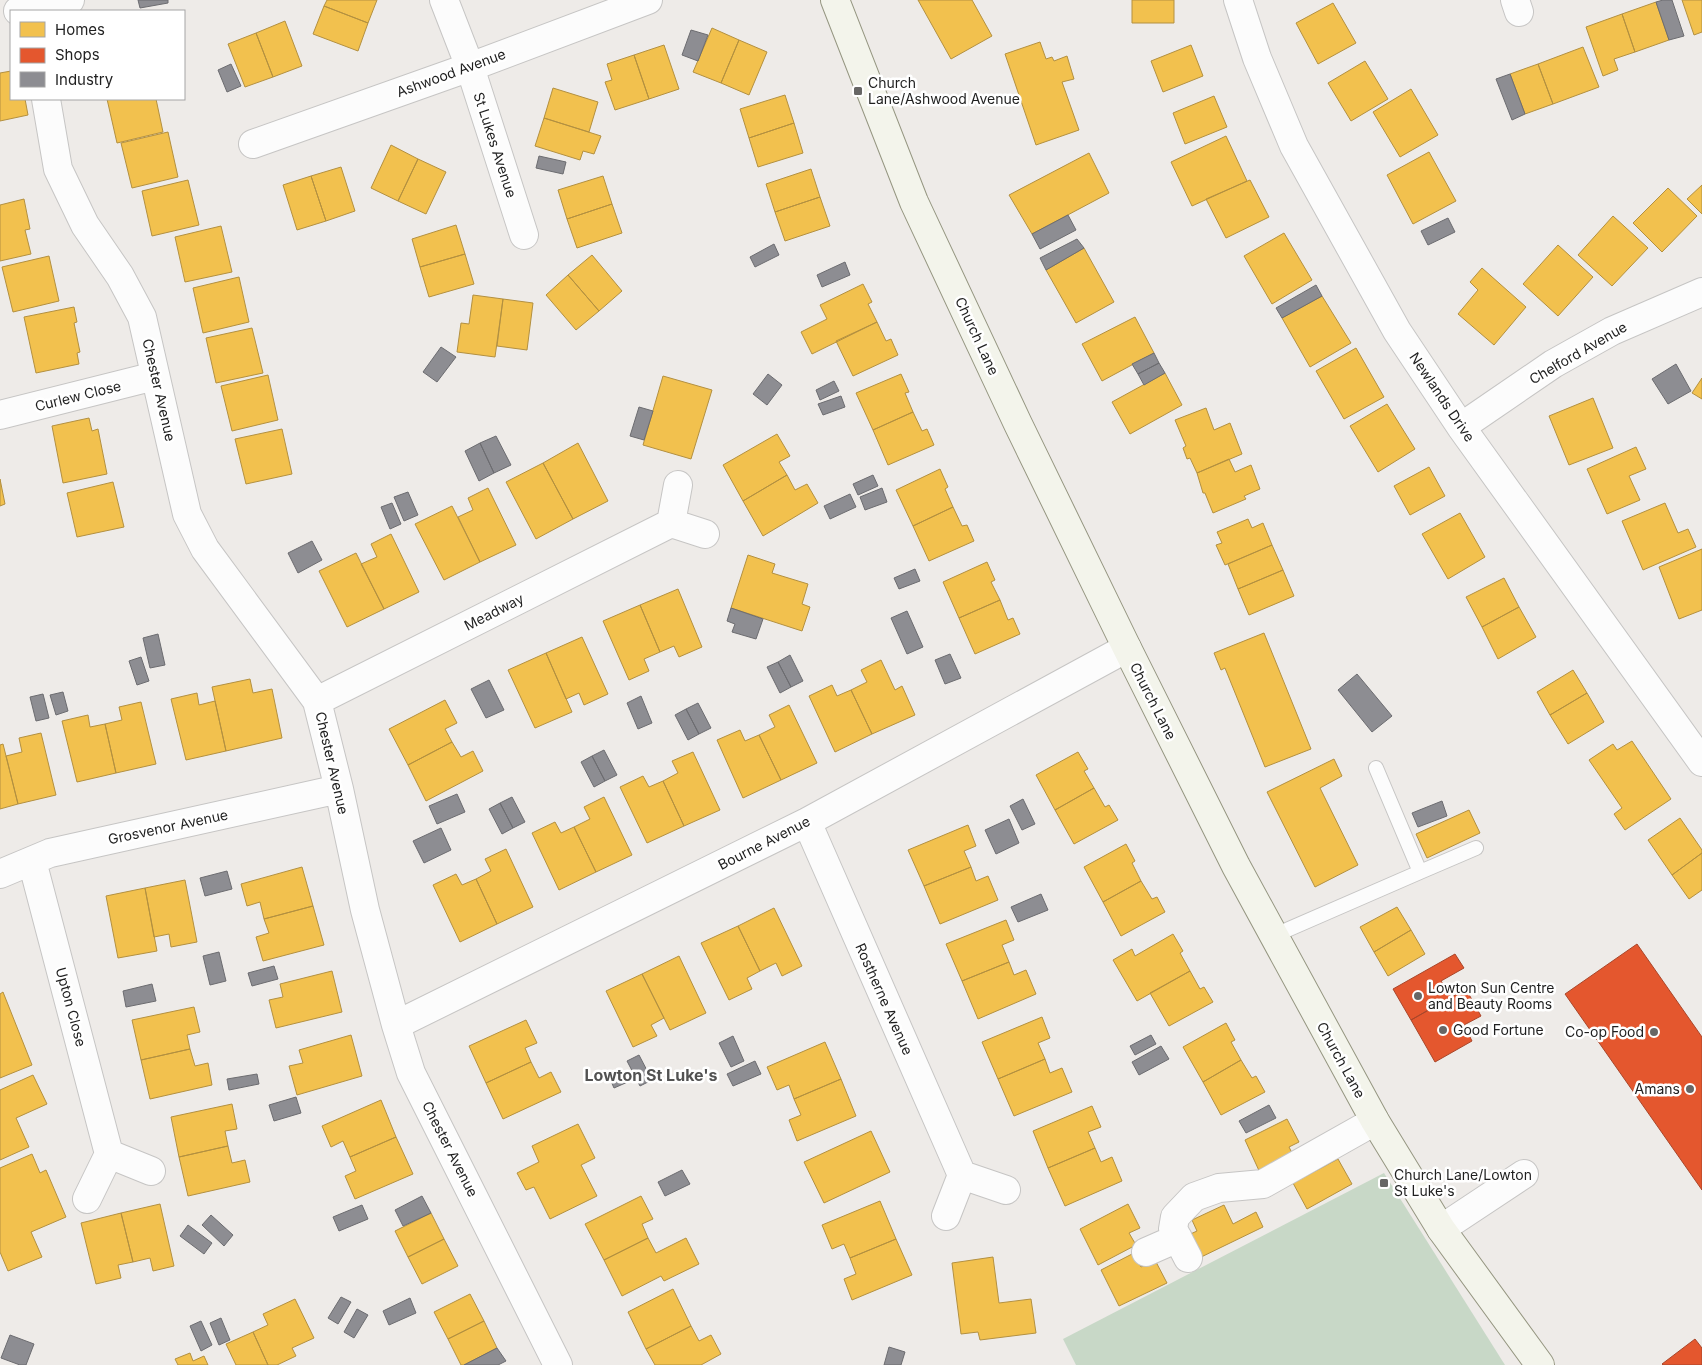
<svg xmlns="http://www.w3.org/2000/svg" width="1702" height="1365" font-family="Inter,sans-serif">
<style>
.cemetery{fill:#c8d8c7}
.homes{fill:#f2c14e;stroke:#b39040}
.shops{fill:#e4572e;stroke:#a9462a}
.industry{fill:#8d8d92;stroke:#6c6c70}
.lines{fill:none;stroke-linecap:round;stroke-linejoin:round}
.service-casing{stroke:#c6c5c4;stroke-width:16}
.minor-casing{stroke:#c6c5c4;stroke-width:30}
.secondary-casing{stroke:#959681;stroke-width:30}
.service{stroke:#fcfcfc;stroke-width:14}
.minor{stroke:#fcfcfc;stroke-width:28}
.secondary{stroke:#f3f4eb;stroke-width:28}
.poi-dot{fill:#676665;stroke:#fff;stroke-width:2}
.labels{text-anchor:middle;stroke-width:5;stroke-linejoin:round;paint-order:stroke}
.street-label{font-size:14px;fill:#1f1f1f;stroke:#fff}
.poi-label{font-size:14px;fill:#1f1f1f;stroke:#fff;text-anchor:start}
.quarter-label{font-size:16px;font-weight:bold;fill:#525252;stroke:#fff}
</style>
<rect width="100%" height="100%" fill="#eeebe8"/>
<path class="cemetery" d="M1384 1173 1505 1365H1076L1063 1339Z"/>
<path class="homes" d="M327 0H377L368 23 324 6Z
M918 0H972L992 36 951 59Z
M1132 0H1174V23H1132Z
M1682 0H1702V32L1694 35Z
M1656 2 1669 40 1635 52 1622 14Z
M1333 3 1356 43 1318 64 1296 23Z
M324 6 368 23 358 51 313 34Z
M1622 14 1635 52 1614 59 1618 70 1603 76 1586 27Z
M285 21 302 66 273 77 256 33Z
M712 28 739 40 721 83 693 72Z
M256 33 273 77 245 87 228 44Z
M739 40 767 52 749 95 721 83Z
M1040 42 1046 59 1052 57 1054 61 1067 56 1074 79 1062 82 1079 130 1036 145 1005 54Z
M664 45 679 89 649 99 634 55Z
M1191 45 1203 76 1163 92 1151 61Z
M1583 47 1599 87 1553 104 1538 64Z
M634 55 649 99 615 110 605 82 612 80 607 64Z
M1365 61 1388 99 1351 121 1328 83Z
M1538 64 1553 104 1525 114 1510 74Z
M11 71V99H25L28 115 0 121V73Z
M553 88 598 102 589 132 544 118Z
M1411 89 1438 135 1400 157 1373 112Z
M785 95 794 123 749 138 740 109Z
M1214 96 1227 127 1185 144 1173 113Z
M107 99H156L163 132 117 143Z
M544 118 601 136 594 154 583 151 580 160 535 146Z
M794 123 803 153 758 167 749 138Z
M168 132 178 177 132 188 121 143Z
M1226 136 1247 181 1192 206 1171 162Z
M391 145 418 159 398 201 371 188Z
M1429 152 1456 201 1413 224 1387 175Z
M1089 153 1109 193 1032 234 1009 195Z
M418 159 446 172 426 214 398 201Z
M341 167 355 211 326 221 311 176Z
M811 169 820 197 775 212 766 184Z
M311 176 326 221 297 230 283 185Z
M603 176 612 204 567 219 558 190Z
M188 180 199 225 152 236 142 191Z
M1250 180 1269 217 1226 238 1206 199Z
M1702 185V214L1687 199Z
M1668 188 1697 216 1662 252 1633 223Z
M820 197 830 226 785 241 775 212Z
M24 199 30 229 25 230 31 254 0 261V205Z
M612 204 622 233 577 248 567 219Z
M1613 216 1648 248 1612 286 1578 255Z
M456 225 465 254 420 267 412 239Z
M221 226 232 272 185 282 175 237Z
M1284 233 1312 280 1272 304 1244 256Z
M1558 245 1593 277 1558 316 1523 284Z
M1084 248 1114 302 1076 323 1046 270Z
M465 254 474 284 429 297 420 267Z
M592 255 622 291 599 311 568 275Z
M49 256 59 301 13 312 2 267Z
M1482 268 1526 307 1494 345 1458 314 1478 290 1470 282Z
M568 275 599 311 576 330 546 295Z
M239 277 249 322 203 333 193 288Z
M863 284 872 302 868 304 877 322 812 354 801 332 827 319 820 305Z
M473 295 503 299 495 357 457 352 461 323 469 324Z
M1322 296 1351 343 1310 367 1282 318Z
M503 299 533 303 527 350 497 346Z
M74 307 77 322 74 323 80 352 77 353 79 364 36 373 24 317Z
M1135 317 1154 353 1102 381 1082 344Z
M877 322 886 341 891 339 898 355 853 376 836 341Z
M252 328 263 373 216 383 206 338Z
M1356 348 1384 397 1344 419 1316 371Z
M1165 373 1182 405 1130 434 1112 402Z
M901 374 909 392 905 393 913 412 873 430 856 393Z
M268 375 278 420 232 431 221 386Z
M663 376 712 390 691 459 643 445Z
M1702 378V399L1692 393Z
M1593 398 1613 448 1569 465 1549 416Z
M1387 404 1415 449 1378 472 1350 426Z
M1206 408 1214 430 1230 423 1242 454 1197 473 1190 458 1187 459 1183 448 1186 446 1175 420Z
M913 412 922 431 927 429 934 445 888 465 873 430Z
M89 418 92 431 98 429 107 474 63 483 52 426Z
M282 429 292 474 246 484 235 439Z
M777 434 790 456 779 462 787 475 743 501 723 465Z
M578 443 608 501 573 519 543 463Z
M1636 447 1646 469 1629 476 1640 500 1607 514 1587 469Z
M1229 459 1235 472 1251 465 1260 489 1244 496 1246 499 1213 513 1205 493H1203L1197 473Z
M543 463 573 519 536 539 506 482Z
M1429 467 1445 496 1410 515 1394 486Z
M940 469 948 487 945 489 953 507 913 526 896 490Z
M787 475 795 490 807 484 818 503 763 536 743 501Z
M0 479 5 504 0 506Z
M113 482 124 527 77 537 67 493Z
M488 488 516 545 480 562 458 517 473 510 468 498Z
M1665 503 1678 533 1688 529 1696 547 1643 570 1622 521Z
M452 506 480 562 444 580 415 524Z
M953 507 962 526 967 525 974 541 929 561 913 526Z
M1460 513 1485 557 1448 579 1422 534Z
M1248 519 1252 528 1263 523 1272 545 1225 565 1216 545 1222 543 1217 532Z
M391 534 419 592 384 609 361 564 377 557 371 544Z
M1272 545 1283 570 1238 589 1228 564Z
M1702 549V610L1679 619 1659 567Z
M356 553 384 609 347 627 319 571Z
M748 555 775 564 772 573 808 584 802 604 810 607 802 631 731 608Z
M987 562 995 580 991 582 1000 600 959 618 943 582Z
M1283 570 1294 596 1249 615 1238 589Z
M1504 578 1519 607 1482 627 1466 597Z
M678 589 702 647 679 657 674 646 660 652 640 605Z
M1000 600 1008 620 1013 618 1020 634 975 654 959 618Z
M640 605 660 652 644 659 649 671 629 680 603 621Z
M1519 607 1536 637 1498 659 1482 627Z
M1264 633 1311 749 1265 767 1225 668 1221 670 1214 653Z
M582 637 608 694 584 705 579 693 566 699 546 653Z
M546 653 572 712 535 728 508 670Z
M881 660 895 690 902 686 915 715 872 734 851 690 867 682 861 670Z
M1573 670 1587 693 1550 715 1537 692Z
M250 679 253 693 272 689 282 738 226 751 212 687Z
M832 685 837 696 851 690 872 734 835 752 809 696Z
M197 693 199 705 215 701 226 751 186 760 171 699Z
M1587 693 1604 722 1568 744 1550 715Z
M445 700 457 723 445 729 452 742 408 765 389 729Z
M141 702 156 764 116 773 105 724 122 720 119 707Z
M789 705 817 763 781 780 759 735 775 727 769 715Z
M88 715 90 727 105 724 116 773 77 782 62 721Z
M740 730 745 741 759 735 781 780 743 798 717 740Z
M41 733 56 795 18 804 6 756 22 752 19 738Z
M1632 741 1671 799 1625 830 1614 814 1622 808 1589 760 1613 744 1617 750Z
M452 742 461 757 473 751 483 771 426 801 408 765Z
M3 744 18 804 0 809V745Z
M693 752 720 810 684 826 663 781 678 773 672 761Z
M1078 752 1088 769 1084 771 1094 788 1055 810 1036 775Z
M1334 759 1342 776 1320 788 1358 865 1315 887 1267 792Z
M643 776 649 787 663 781 684 826 647 843 620 787Z
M1094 788 1105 807 1109 805 1118 820 1074 844 1055 810Z
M604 797 632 855 596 872 574 827 590 819 584 807Z
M1469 810 1480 833 1427 858 1416 834Z
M1680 818 1702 850V853L1672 875 1648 840Z
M555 822 561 833 574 827 596 872 559 890 532 833Z
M968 825 976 846 964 851 971 867 924 886 908 850Z
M1126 844 1135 861 1132 863 1141 881 1103 902 1084 867Z
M506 849 533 907 497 924 476 879 491 871 485 859Z
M1702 853V890L1689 899 1672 875Z
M302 867 313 906 264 919 260 902 247 906 241 884Z
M971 867 976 881 988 876 998 900 940 924 924 886Z
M456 874 462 885 476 879 497 924 460 942 433 885Z
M185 880 197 942 171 947 169 934 154 937 145 888Z
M1141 881 1152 899 1157 897 1165 912 1121 936 1103 902Z
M145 888 157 951 118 958 106 896Z
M313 906 324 945 263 961 256 937 269 933 264 919Z
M1397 907 1411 930 1374 952 1360 927Z
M774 908 802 966 782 976 776 963 760 971 738 926Z
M1006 920 1014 940 1002 945 1009 962 962 981 946 944Z
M738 926 760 971 747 978 752 989 729 1000 701 943Z
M1411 930 1425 954 1388 976 1374 952Z
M1173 934 1183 951 1180 953 1190 971 1137 1001 1113 960 1132 949 1135 956Z
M679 956 706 1013 670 1030 642 974Z
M1009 962 1014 975 1026 970 1036 994 978 1019 962 981Z
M332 971 342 1012 276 1028 269 1000 283 997 280 984Z
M1190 971 1200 989 1204 987 1213 1002 1169 1026 1150 993Z
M642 974 664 1018 651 1025 657 1036 633 1047 606 991Z
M3 992 32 1065 0 1078V994Z
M194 1007 200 1032 187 1035 190 1049 141 1060 132 1020Z
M1042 1017 1050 1038 1038 1043 1045 1059 998 1079 982 1042Z
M526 1020 537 1043 525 1048 531 1062 486 1083 469 1046Z
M1226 1023 1235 1040 1231 1042 1241 1060 1203 1082 1183 1047Z
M351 1035 362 1076 297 1095 289 1066 303 1063 299 1050Z
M825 1042 841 1079 794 1099 789 1085 777 1090 767 1067Z
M190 1049 195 1066 208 1063 212 1085 150 1099 141 1060Z
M1045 1059 1050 1073 1062 1068 1072 1092 1014 1116 998 1079Z
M1241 1060 1252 1078 1256 1076 1265 1092 1221 1115 1203 1082Z
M531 1062 539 1078 551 1072 561 1092 503 1119 486 1083Z
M33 1075 47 1104 16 1118 29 1147 0 1160V1090Z
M841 1079 856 1116 797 1141 789 1120 801 1115 794 1099Z
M381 1100 396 1137 350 1157 343 1141 331 1147 322 1126Z
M232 1104 237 1129 225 1131 228 1146 179 1157 171 1117Z
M1092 1106 1101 1127 1088 1132 1095 1148 1048 1168 1033 1131Z
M1287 1119 1299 1142 1289 1147 1295 1159 1261 1175 1245 1140Z
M578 1124 595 1158 581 1165 597 1196 550 1219 534 1187 526 1190 517 1173 539 1162 532 1146Z
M871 1131 890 1172 824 1203 804 1162Z
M396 1137 413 1174 355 1199 345 1176 356 1171 350 1157Z
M228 1146 232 1163 245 1160 250 1182 188 1196 179 1157Z
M1095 1148 1101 1162 1112 1157 1122 1181 1065 1206 1048 1168Z
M32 1154 40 1173 46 1170 66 1217 31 1232 42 1257 8 1271 0 1252V1168Z
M1338 1159 1352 1184 1307 1209 1293 1183Z
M641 1196 653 1219 642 1224 648 1238 604 1260 585 1224Z
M880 1201 896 1239 850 1258 844 1244 832 1249 822 1225Z
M160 1204 174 1266 153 1271 150 1258 133 1262 121 1213Z
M1128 1204 1140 1228 1129 1233 1136 1245 1098 1265 1080 1229Z
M1224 1205 1233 1224 1256 1212 1263 1227 1195 1260 1184 1237 1197 1231 1192 1220Z
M121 1213 133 1262 118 1265 121 1278 96 1284 81 1223Z
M431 1213 444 1239 408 1257 395 1231Z
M648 1238 656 1253 686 1238 699 1264 664 1281 661 1276 622 1296 604 1260Z
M444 1239 458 1266 422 1284 408 1257Z
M896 1239 912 1275 852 1300 844 1279 856 1274 850 1258Z
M1134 1253 1141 1267 1155 1260 1167 1283 1119 1306 1101 1270Z
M993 1257 999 1303 1031 1299 1036 1333 980 1340 978 1332 961 1334 952 1263Z
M673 1289 691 1326 646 1349 628 1312Z
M470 1294 484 1321 448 1339 434 1312Z
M295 1299 314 1338 292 1348 296 1356 277 1365H268L253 1332 268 1325 263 1314Z
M484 1321 497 1348 464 1365H461L448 1339Z
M691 1326 699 1341 711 1335 721 1354 701 1365H655L646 1349Z
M253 1332 268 1365H236L226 1344Z
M190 1353 193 1361 204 1356 208 1365H178L175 1359Z"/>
<path class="shops" d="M1637 944 1702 1037V1190L1565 994Z
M1455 954 1464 968 1441 981 1451 997 1411 1020 1393 989Z
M1466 989 1481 1016 1464 1025 1472 1041 1435 1062 1411 1020Z
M1695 1339 1702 1348V1365H1663L1662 1364Z"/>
<path class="industry" d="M138 0H168V3L140 8Z
M1663 0H1672L1684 36 1669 40 1656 2Z
M691 30 708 35 698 61 682 55Z
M231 64 241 86 227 92 218 70Z
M1510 74 1525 114 1512 120 1496 79Z
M539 156 566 162 563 174 536 168Z
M1068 215 1076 230 1040 249 1032 234Z
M1448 218 1455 232 1428 245 1421 231Z
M1077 239 1084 248 1046 270 1040 258Z
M774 244 779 255 755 267 750 257Z
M845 262 850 275 822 287 817 275Z
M1316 285 1322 296 1282 318 1276 308Z
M441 347 456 357 437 382 423 372Z
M1154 353 1159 363 1138 374 1132 364Z
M1159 363 1165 373 1144 385 1138 374Z
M1676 364 1691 391 1668 404 1652 379Z
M768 374 782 385 767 405 753 394Z
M834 381 839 391 820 400 816 390Z
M841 396 845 407 823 415 818 404Z
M639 407 653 411 644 440 630 436Z
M496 436 511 465 494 473 480 443Z
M480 443 494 473 479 481 465 451Z
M873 475 878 486 858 495 853 484Z
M882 488 887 502 865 510 860 497Z
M408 492 418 515 404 521 394 497Z
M850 494 856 507 830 519 824 506Z
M392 503 401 524 390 529 381 507Z
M312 541 322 560 298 573 288 553Z
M915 569 920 581 899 589 894 578Z
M731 608 763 619 756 639 732 632 735 624 727 621Z
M907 611 923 647 907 654 891 618Z
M158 634 165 665 150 668 143 638Z
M950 654 961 678 945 684 935 660Z
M790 655 803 681 791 687 778 662Z
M141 657 149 681 137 685 129 661Z
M778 662 791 687 780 693 767 667Z
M1357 674 1392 716 1372 732 1338 690Z
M489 680 504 710 486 718 471 689Z
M63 692 68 711 56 715 50 695Z
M43 694 49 718 36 721 30 697Z
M641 696 652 723 638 729 627 703Z
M698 703 711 728 699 734 686 709Z
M686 709 699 734 688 740 675 715Z
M604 750 617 775 605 781 592 756Z
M592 756 605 781 594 787 581 762Z
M457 794 465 812 437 824 429 806Z
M512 797 525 822 513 828 500 803Z
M1023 799 1035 824 1022 830 1010 806Z
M1442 801 1447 816 1418 827 1412 813Z
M500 803 513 828 502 834 489 809Z
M1009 819 1019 843 996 854 985 830Z
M441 828 451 850 424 863 413 841Z
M227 871 232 889 205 896 200 878Z
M1041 894 1048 910 1018 922 1011 907Z
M219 952 226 981 210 985 203 956Z
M274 966 278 979 252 986 248 973Z
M152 984 156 1001 126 1007 123 991Z
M1151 1035 1156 1044 1135 1055 1130 1046Z
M733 1036 744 1061 731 1067 719 1043Z
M1161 1046 1169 1059 1139 1075 1132 1062Z
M639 1055 652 1080 640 1086 627 1061Z
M755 1061 761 1074 733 1086 727 1074Z
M626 1073 630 1081 614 1088 610 1079Z
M257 1074 259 1084 229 1090 227 1079Z
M296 1097 301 1113 274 1121 269 1105Z
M1269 1105 1276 1118 1246 1133 1239 1121Z
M682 1170 690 1184 665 1196 658 1182Z
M422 1196 431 1213 403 1226 395 1210Z
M362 1205 368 1219 339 1231 333 1217Z
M211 1215 233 1235 224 1246 202 1225Z
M188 1225 212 1243 204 1254 180 1236Z
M341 1297 351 1302 338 1324 328 1318Z
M410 1298 416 1313 389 1325 383 1311Z
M357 1309 368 1315 354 1338 344 1332Z
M221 1318 230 1340 219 1345 210 1323Z
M201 1321 212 1345 201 1351 190 1326Z
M10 1335 34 1344 26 1365H20L1 1358Z
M889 1347 905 1352 901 1365H884Z
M497 1348 506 1361 498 1365H464Z"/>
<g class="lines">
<g class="service-casing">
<path id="service" d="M1420 872 1476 848
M1273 936 1420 872 1376 768"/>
</g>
<g class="minor-casing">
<path id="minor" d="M444 0 470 67 524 235
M1238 0 1257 58 1294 146 1397 331 1461 427 1702 762
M1515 0 1519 12
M18 11 70 0
M46 99 58 169 85 225 120 276 142 317 187 514 205 549 317 701 339 789 365 910 396 1025 411 1073 558 1365
M253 144 470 67 648 0
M0 415 155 376
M1461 427 1553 364 1612 331 1702 292
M671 523 678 485
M671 523 705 534
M317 701 671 523
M807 822 962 1175
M32 861 109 1154
M0 874 50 853 339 789
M396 1025 807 822 1127 648
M87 1199 109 1154 151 1171
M946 1216 962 1175 1006 1190
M1441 1229 1524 1174
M1146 1252 1178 1238
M1188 1258 1173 1229 1175 1217 1194 1197 1219 1188 1263 1184 1375 1121"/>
</g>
<g class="secondary-casing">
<path id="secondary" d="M835 0 914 202 1018 424 1127 648 1236 866 1375 1121 1441 1229 1540 1365"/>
</g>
<use href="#service" class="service"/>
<use href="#minor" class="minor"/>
<use href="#secondary" class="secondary"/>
</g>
<g class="poi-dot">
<rect x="853" y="86" width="10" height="10" rx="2.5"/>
<circle cx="1418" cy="996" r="5"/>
<circle cx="1443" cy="1030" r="5"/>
<circle cx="1654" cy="1032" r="5"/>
<circle cx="1690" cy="1089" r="5"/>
<rect x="1379" y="1178" width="10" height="10" rx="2.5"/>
</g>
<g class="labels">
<g class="street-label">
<text transform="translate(451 73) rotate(-20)" y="5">Ashwood Avenue</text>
<text transform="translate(495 145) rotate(72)" y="5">St Lukes Avenue</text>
<text transform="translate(977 336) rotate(65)" y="5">Church Lane</text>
<text transform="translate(1578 353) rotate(-30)" y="5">Chelford Avenue</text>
<text transform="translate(159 390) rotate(77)" y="5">Chester Avenue</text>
<text transform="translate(78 396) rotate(-14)" y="5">Curlew Close</text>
<text transform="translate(1442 397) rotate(56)" y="5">Newlands Drive</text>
<text transform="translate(494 612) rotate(-27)" y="5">Meadway</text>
<text transform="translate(1153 701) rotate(63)" y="5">Church Lane</text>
<text transform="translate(332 763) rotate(77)" y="5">Chester Avenue</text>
<text transform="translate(168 827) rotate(-12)" y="5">Grosvenor Avenue</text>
<text transform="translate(764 843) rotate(-27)" y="5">Bourne Avenue</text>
<text transform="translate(884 999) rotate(66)" y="5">Rostherne Avenue</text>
<text transform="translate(71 1007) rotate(75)" y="5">Upton Close</text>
<text transform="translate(1341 1060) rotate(61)" y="5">Church Lane</text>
<text transform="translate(450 1149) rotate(63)" y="5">Chester Avenue</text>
</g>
<g class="poi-label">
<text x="868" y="88">Church<tspan x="868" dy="16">Lane/Ashwood Avenue</tspan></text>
<text x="1428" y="993">Lowton Sun Centre<tspan x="1428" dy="16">and Beauty Rooms</tspan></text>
<text x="1453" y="1035">Good Fortune</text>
<text x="1644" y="1037" text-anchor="end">Co-op Food</text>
<text x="1680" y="1094" text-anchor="end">Amans</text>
<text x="1394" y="1180">Church Lane/Lowton<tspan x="1394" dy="16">St Luke's</tspan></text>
</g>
<g class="quarter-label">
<text x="651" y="1081">Lowton St Luke's</text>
</g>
</g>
<rect x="10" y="10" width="175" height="90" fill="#ffffff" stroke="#a5a5a5"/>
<rect x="20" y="22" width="25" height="15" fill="#f2c14e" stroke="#a5a5a5"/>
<text x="55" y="35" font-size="15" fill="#1f1f1f">Homes</text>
<rect x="20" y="48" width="25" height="15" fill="#e4572e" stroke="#a5a5a5"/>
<text x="55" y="60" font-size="15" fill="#1f1f1f">Shops</text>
<rect x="20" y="72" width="25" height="15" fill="#8d8d92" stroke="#a5a5a5"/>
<text x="55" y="85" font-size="15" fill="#1f1f1f">Industry</text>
</svg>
